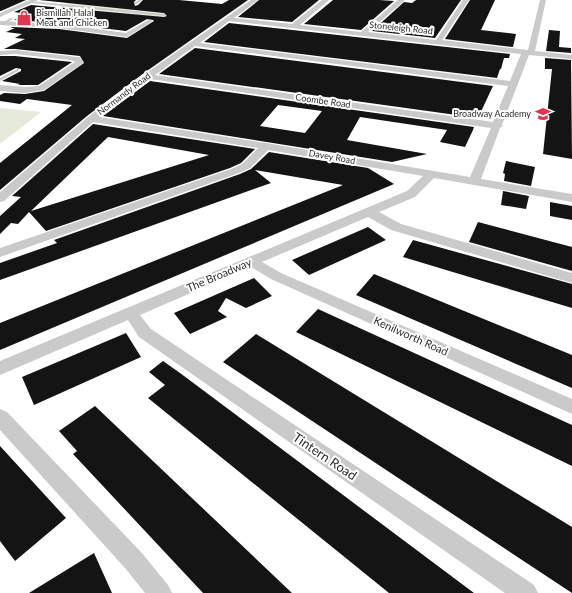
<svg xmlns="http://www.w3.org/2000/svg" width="572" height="593" font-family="Lato,sans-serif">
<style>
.green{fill:#e5eadb}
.building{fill:#141414;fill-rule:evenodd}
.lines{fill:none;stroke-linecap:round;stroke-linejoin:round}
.lane{fill:#cacaca;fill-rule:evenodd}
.street{fill:#cacaca;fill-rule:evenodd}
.labels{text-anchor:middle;stroke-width:4;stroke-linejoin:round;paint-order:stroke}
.far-poi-label{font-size:9px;fill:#2d2d2d;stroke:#fff;text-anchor:start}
.far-street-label{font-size:9px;fill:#2d2d2d;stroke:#fff}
.street-label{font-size:11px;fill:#2d2d2d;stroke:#fff}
.near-street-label{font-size:13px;fill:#2d2d2d;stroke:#fff}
</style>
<rect width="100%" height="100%" fill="#fff"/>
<path class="green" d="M74 0H79L180 9 161 21 54 10Z
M0 108 41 112 0 144Z"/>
<path class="building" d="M0 0H26L1 11H0Z
M39 0H136L134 2 135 6 138 5 143 0H179L222 4 229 0H248L144 73 87 116 0 190V163L72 105 27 99 20 104 0 101V95L4 93 25 94 44 91 84 63 80 56 15 49H4L25 39 15 38 22 34 6 32 15 28H11L12 27 59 29 127 38 154 21 153 20 147 19 126 31 59 23 14 20 28 14 14 12 31 5 164 17 167 16 164 13Z
M259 0H319L292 22 238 17Z
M333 0H379L394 1 361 30 304 24Z
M416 0H461L435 38 372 31 404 2 412 3Z
M470 0H495L481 30 516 34 513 47 445 39Z
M229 23 510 54 509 58H504L501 69H500L497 78 204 42Z
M549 30 560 31 559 47 571 48V53L546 51Z
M195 48 493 86 478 118 159 74Z
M0 56H15L72 62 38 85H18L20 84 2 81 21 71V69L16 68 0 76Z
M545 58 571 60 572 159 543 154 552 69H545Z
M150 81 474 127 473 130 465 147 440 142 447 130 360 117 347 140 427 154 392 162 103 116ZM278 105 322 111 305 133 260 126Z
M93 124 255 149 241 163 230 168 46 231 29 212 18 224 11 223 0 234V216L21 197 12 196ZM108 137 209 155 31 211Z
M269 152 368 168 394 184 0 350V323L343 185 255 170 271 183 0 280V263L57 243 54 240 240 174 251 169Z
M506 161 535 167 531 186 504 181 505 174 503 173Z
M503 191 529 196 526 209 501 205Z
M550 202 572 206V220L550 216Z
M478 222 572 247V271L469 242Z
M368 227 386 240 309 275 292 260Z
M413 240 572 284V308L403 257Z
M374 274 572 355V388L356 295Z
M254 278 272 296 246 308 226 298 218 311 227 317 190 334 174 313Z
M318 309 572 425V466L296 332Z
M126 333 141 357 34 405 22 377Z
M256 334 572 527V593L223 362Z
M163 361 180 373 474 593H389L148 398 165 385 149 372Z
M95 406 292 593H203L73 454 77 451 59 431Z
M0 446 66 518 15 561 0 541Z
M94 553 112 593H29Z"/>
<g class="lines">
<path class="lane" d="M139 0H142L137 4H135V2Z
M30 1 164 14 166 15 164 16 31 3Z
M10 18 13 19 6 24H4V22Z
M17 69 20 70 0 81V78Z"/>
<path class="street" d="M30 0H38L0 17V13Z
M251 0H258L234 18 292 24 322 0H329L300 25 361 32 398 0H405L368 32 436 40 463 0H469L442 40 528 50 540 0H546L535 51 572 55V59L529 55 502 125 503 126 500 128 481 179 572 194V202L434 178 415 197 379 212 401 224 572 273V283L391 230 368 217 262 262 281 273 572 399V414L271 279 251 267 140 315 151 329 534 585 538 593H505L139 337 128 320 0 375V361L407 191 423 176 268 150 250 168 239 173 0 257V248L231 169 242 164 258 148 93 122 4 201 0 202V192L88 117 145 74ZM229 21 521 54 510 81 200 43ZM195 46 508 86 493 122 155 75ZM150 79 491 128 470 177 266 143 99 117Z
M148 20 153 21 127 37 59 28 0 25V21L59 24 126 33Z
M15 50 77 57H80L83 63 44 90 25 93 0 91V85L25 87 39 86 75 62 70 60 15 54 0 55V51Z
M0 409 7 412 141 552 168 585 172 593H145L125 568 0 430Z"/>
</g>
<defs>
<g id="shop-bare" transform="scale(1.2)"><path d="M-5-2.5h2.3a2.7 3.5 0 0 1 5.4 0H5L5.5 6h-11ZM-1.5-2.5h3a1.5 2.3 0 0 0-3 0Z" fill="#df3551" stroke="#fff" stroke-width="2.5" paint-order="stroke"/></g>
<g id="school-bare" transform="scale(1.2)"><path d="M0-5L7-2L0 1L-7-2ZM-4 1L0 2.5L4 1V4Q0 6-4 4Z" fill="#df3551" stroke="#fff" stroke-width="2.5" paint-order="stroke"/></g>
</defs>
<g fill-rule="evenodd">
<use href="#shop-bare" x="24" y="18"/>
<use href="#school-bare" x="543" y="114"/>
</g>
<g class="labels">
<g class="far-poi-label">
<text x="36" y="16">Bismillah Halal<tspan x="36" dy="10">Meat and Chicken</tspan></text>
<text x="531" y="117" text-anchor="end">Broadway Academy</text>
</g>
<g class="far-street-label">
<text transform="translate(401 28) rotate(6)" y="3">Stoneleigh Road</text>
<text transform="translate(124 94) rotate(-37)" y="3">Normandy Road</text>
<text transform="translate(323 101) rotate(8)" y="3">Coombe Road</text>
<text transform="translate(332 157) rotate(10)" y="3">Davey Road</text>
</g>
<g class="street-label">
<text transform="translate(219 275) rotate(-23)" y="4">The Broadway</text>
<text transform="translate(411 336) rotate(24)" y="4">Kenilworth Road</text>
</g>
<g class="near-street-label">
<text transform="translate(325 456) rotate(34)" y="5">Tintern Road</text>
</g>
</g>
</svg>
